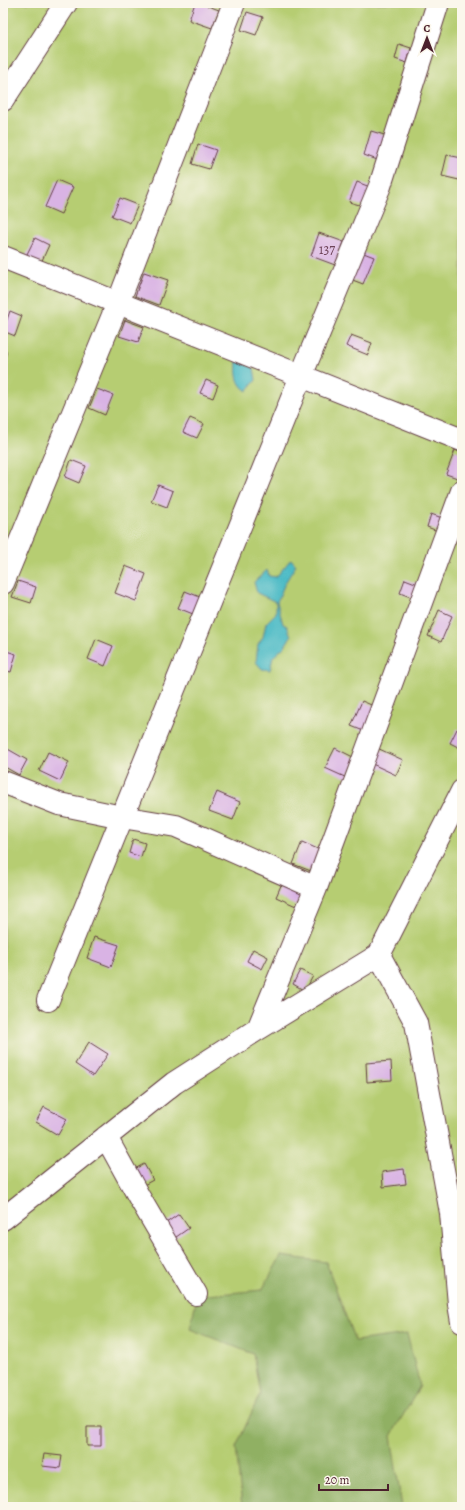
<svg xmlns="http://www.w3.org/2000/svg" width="465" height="1510" font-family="Alegreya,serif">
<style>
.green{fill:#b6cd72;stroke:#80764e}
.forest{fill:#90b064;stroke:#6d6848}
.water{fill:#4dbbc6;stroke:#4c6d78}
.building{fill:#d9b3e4}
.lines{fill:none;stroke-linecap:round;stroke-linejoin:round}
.minor-casing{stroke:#633d44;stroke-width:24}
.minor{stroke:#fff;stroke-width:22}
.labels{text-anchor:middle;stroke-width:3.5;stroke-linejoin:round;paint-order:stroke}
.number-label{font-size:14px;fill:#6e4459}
</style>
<rect width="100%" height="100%" fill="#fbf7ec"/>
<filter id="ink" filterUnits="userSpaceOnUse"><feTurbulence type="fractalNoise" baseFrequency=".025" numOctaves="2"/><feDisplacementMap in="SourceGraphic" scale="8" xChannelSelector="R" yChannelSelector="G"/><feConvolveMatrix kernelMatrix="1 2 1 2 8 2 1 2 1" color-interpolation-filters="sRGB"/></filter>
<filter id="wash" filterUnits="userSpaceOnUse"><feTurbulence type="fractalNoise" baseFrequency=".012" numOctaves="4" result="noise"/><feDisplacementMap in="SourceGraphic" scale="16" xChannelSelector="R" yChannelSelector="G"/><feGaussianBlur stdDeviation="0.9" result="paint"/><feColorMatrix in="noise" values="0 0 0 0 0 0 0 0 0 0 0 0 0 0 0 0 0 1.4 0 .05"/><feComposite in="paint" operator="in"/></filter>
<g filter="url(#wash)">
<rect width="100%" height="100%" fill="#efe9cf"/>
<path class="green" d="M3 3H462V1507H3Z"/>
<path class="forest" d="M281 1256 326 1262 355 1341 407 1334 420 1386 391 1436 402 1507H242L236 1447 260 1394 253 1354 190 1329 197 1296 262 1290Z"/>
<path class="water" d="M237 361 254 368 256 380 247 391C236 384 236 373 237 361Z
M291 559 296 565 285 583 277 602 283 624 287 626 291 636 285 646 273 657 270 670 262 669 256 662 258 644 263 637 266 623 276 613V602L257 593 254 582 267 570 269 576 276 577Z"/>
<g id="blocks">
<path class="building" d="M195 3H200L219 10 212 28 189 20Z
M247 12 263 17 256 35 241 30Z
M399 44 411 48 407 63 395 59Z
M371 131 388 136 380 161 364 155Z
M198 144 216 150 209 169 192 164Z
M447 155 462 158V167L459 180 442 176Z
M57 180 73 187 61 214 45 207Z
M357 182 370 187 363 206 349 202Z
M120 198 138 205 130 223 112 216Z
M319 233 344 242 335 265 311 256Z
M35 238 49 245 40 265 25 258Z
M361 252 374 257 363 284 350 279Z
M144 272 168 280 159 305 135 296Z
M10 311 22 316 15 336 3 331Z
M125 320 144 327 138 342 119 336Z
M351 335 372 343 368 355 346 346Z
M3 351 7 352 3 363Z
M206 380 218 385 213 398 200 393Z
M97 389 113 395 105 415 89 408Z
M190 418 204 424 197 438 183 432Z
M455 450 462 453V473L460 479 446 474Z
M71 460 86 466 79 483 65 477Z
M158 485 173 491 167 507 151 501Z
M431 514 448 520 443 533 427 527Z
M125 566 146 574 136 601 115 593Z
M405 579 423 586 418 600 400 593Z
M18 581 36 587 31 603 12 597Z
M185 591 205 599 198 616 178 608Z
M439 610 452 616 441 642 428 636Z
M96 639 113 646 105 666 88 659Z
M3 650 16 654 11 672 3 670Z
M362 701 376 707 366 732 351 726Z
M457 729 462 731V749L450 743Z
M375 747 403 760 396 775 368 762Z
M6 748 27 760 19 775 3 766V753Z
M335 748 357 759 347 778 325 768Z
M48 752 69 762 60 781 39 771Z
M217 792 240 802 233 820 209 811Z
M133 839 145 843 141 857 129 853Z
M302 842 320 850 311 871 293 864Z
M282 883 302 893 296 906 276 897Z
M94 937 119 945 111 967 87 958Z
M253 949 268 957 262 969 247 961Z
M300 970 313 976 305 991 293 984Z
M89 1042 108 1054 93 1076 75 1064Z
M391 1061 392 1080 367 1082 366 1063Z
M44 1107 67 1119 58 1135 36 1122Z
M144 1164 153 1180 140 1187 131 1171Z
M404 1169 406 1184 383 1187 382 1172Z
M179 1214 189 1228 169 1242 159 1228Z
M87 1427H101V1446H87Z
M44 1454 62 1456 60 1468 42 1466Z"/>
</g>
</g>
<g filter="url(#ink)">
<use href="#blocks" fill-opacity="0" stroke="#633d44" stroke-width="1"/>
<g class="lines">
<g class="minor-casing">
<path id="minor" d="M3 100 66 3
M3 257 462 440
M3 583 118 303 234 3
M3 782 59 804 122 817 176 826 316 888
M379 955 416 1023 451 1213 459 1304 462 1322
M48 1000 301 376 380 186 438 3
M258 1029 316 888 462 491
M106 1137 139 1197 196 1294
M3 1219 174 1083 258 1029 379 955 462 791"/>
</g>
<use href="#minor" class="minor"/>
</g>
</g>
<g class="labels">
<g class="number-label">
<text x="327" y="254">137</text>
</g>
</g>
<rect width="465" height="1510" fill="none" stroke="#fbf7ec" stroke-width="16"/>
<g transform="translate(427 38)" stroke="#fbf7ec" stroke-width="3" paint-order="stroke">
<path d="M0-3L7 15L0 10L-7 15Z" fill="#4a1f2b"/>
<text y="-6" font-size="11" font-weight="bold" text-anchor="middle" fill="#4a1f2b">С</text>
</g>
<path d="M319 1484v6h69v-6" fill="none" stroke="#4a1f2b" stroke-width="2"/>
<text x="325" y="1484" font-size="12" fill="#4a1f2b" stroke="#fbf7ec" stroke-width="3" paint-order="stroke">20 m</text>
</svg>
